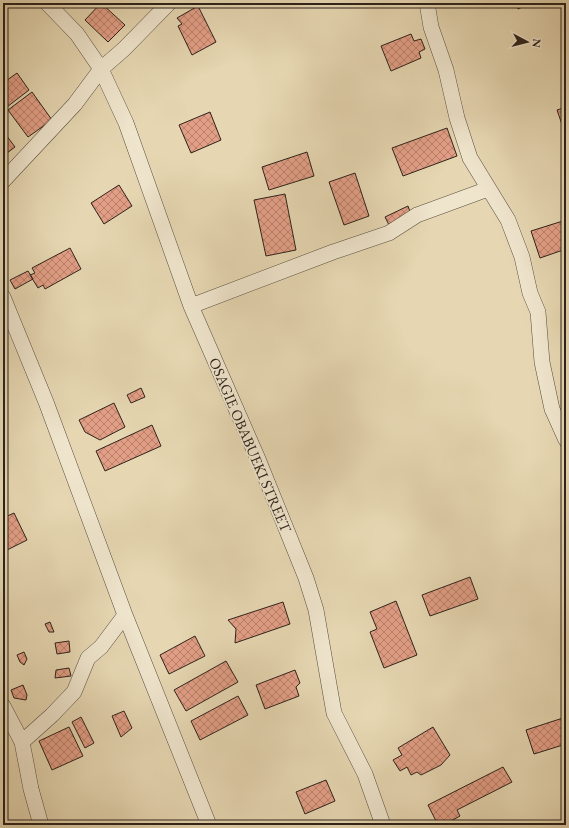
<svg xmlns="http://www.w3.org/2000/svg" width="569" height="828" font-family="'EB Garamond',serif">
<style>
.building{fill:url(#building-cross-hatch);stroke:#2c221a}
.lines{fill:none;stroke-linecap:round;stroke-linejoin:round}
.minor-casing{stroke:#5a4f40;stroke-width:16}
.minor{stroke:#efe5cd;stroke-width:15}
.labels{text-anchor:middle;stroke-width:3.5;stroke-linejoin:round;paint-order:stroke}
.street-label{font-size:15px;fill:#2c221a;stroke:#efe5cd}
</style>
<defs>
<pattern id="building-cross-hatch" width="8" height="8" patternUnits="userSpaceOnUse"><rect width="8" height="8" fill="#e39f86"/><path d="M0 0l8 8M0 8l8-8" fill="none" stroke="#b8816d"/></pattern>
</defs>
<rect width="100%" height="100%" fill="#e6d7b2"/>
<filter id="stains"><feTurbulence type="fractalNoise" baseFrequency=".005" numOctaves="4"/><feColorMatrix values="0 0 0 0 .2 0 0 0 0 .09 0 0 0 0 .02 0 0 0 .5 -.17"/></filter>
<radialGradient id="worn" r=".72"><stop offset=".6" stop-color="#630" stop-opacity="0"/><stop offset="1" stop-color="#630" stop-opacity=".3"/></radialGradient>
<path class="building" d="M101 3 125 25 108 42 85 20Z
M516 3H531L518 9Z
M198 6 216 42 192 55 178 26 182 24 177 18Z
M411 34 414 41 421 39 425 49 419 52 421 58 391 71 381 46Z
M17 73 29 90 3 110V83Z
M32 92 52 120 28 137 8 110Z
M566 107V136L557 110Z
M210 112 221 140 191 153 179 125Z
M447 128 457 156 403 176 392 148Z
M3 131 15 147 3 156Z
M307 152 314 176 269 190 262 167Z
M355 173 369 216 344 225 329 182Z
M119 185 132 206 104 224 91 203Z
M285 194 296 250 266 256 254 200Z
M408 206 412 217 390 227 385 217Z
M566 220V249L540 258 531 231Z
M70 248 81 269 45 289 43 285 38 288 30 275 35 273 32 268Z
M28 271 33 279 15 289 10 280Z
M566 365V380L562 367Z
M141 388 145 397 131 403 127 395Z
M114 403 125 427 100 440 85 432 79 420Z
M152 425 161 446 105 471 96 451Z
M14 513 27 540 3 552V518Z
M470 577 478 599 430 616 422 595Z
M396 601 417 655 384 668 370 632 377 629 370 612Z
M283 602 290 624 235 643 236 629 228 620Z
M50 622 54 632H49L45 624Z
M195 636 205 656 169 674 160 655Z
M69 641 70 652 57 654 55 643Z
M24 652 27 659 24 665 20 662 17 655Z
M226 661 238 682 186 711 174 690Z
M69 668 71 676 55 678 56 670Z
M295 670 300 683 296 687 299 696 265 709 256 685Z
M23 685 27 695 26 700 14 698 11 690Z
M238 696 248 715 200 740 191 721Z
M124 711 132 728 121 737 112 716Z
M81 717 94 743 85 748 72 722Z
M566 717V744L534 754 526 730Z
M69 727 83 756 52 770 39 741Z
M433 727 450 755 441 765 421 775 417 772 411 775 407 767 400 771 393 760 402 755 398 748Z
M503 767 512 782 457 810 460 816 444 825H438L428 805Z
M326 780 335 801 305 814 296 792Z"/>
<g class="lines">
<g class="minor-casing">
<path id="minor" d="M47 3 77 34 101 69 126 123 191 306 258 459 306 578 316 610 334 713 365 774 383 825
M427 3 431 27 446 70 457 118 470 158 508 220 522 257 530 293 538 312 542 362 552 409 566 440
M3 181 75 104 101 69 124 49 169 3
M3 297 46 402 125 615 209 825
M191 306 333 252 389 233 417 215 488 189
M3 706 22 742 31 789 41 825
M22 742 52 715 74 692 88 658 101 647 125 615"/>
</g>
<use href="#minor" class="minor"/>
</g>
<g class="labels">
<g class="street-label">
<text transform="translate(250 445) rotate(67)" y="5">OSAGIE OBABUEKI STREET</text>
</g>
</g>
<rect width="569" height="828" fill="none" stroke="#e6d7b2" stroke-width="16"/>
<rect x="4" y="4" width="561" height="820" fill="none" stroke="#2c221a" stroke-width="2"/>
<rect x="8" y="8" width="553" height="812" fill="none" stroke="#2c221a"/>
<g transform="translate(527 42) rotate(97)" stroke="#efe5cd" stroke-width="3" paint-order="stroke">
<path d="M0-3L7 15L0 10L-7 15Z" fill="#2c221a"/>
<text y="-6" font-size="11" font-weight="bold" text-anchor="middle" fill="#2c221a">N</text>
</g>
<rect width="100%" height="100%" filter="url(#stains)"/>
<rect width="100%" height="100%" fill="url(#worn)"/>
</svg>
